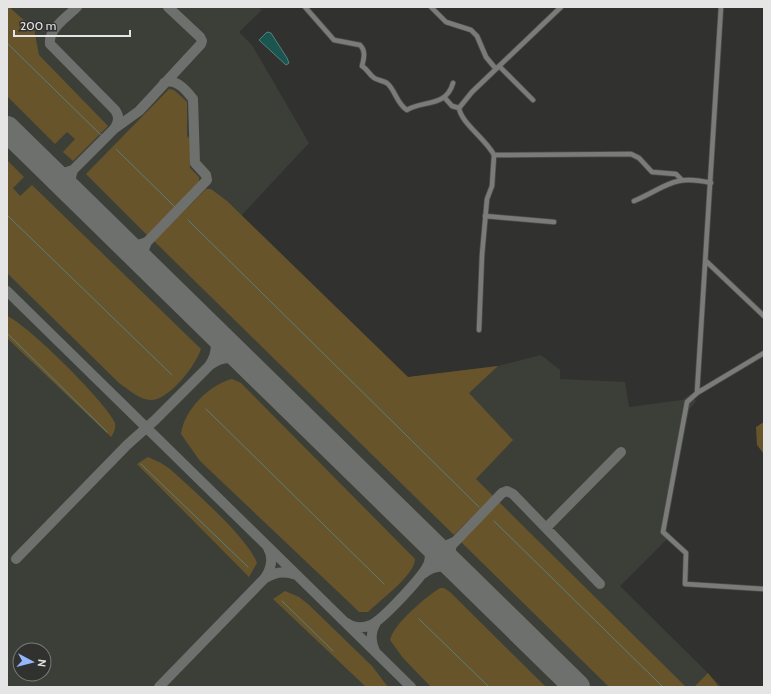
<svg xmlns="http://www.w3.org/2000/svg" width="771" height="694" font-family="Cabin,sans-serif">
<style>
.built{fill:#3b3f38;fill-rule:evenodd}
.green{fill:#68542b}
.water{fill:#1b554f;stroke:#57807c}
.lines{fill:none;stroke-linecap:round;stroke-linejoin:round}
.stream{stroke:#57807c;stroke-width:1}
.taxiway{stroke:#6e706e;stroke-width:10}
.runway{stroke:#6e706e;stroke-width:26}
.street-casing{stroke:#4e4f4d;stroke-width:6}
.street{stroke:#7b7c7a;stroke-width:4.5}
</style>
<rect width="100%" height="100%" fill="#313230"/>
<path class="built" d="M7 7H258L262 10 239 32 252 45 309 143 241 216 408 377 498 366 541 355 560 370V379L625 382 629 407 682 400 691 394 696 401 689 410 666 529 671 535 620 586 722 687H7ZM20 650H44V674H20Z"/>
<path class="green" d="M7 7H9L34 29 39 55 108 126 73 161 63 152 75 139 67 132 55 144 7 96Z
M169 89 174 90 187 102V136L191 140 190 168 199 177V183L147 235 86 174Z
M7 160 24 177 13 188 20 196 32 185 201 349C196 365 170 399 152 400 141 401 128 389 119 383L7 273Z
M206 189H211L227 201 408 377 498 366 469 393 513 440 476 479 493 496 454 535 154 241Z
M7 316C27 324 107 403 115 423 116 428 114 433 111 437L7 338Z
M232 379 241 383 415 559C415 575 379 601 368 612H359L354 607 200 461 181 434C184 410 209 385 232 379Z
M764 422V454L757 445 756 427Z
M148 457 161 463 170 469C192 489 248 538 257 563L249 577 137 464Z
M499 502 686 687H609L461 542Z
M440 588H444L450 592 546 687H431L403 658 390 640C394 623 426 597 440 588Z
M285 591 299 597 308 604 372 666 388 687H366L273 599Z
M708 673 719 687H694Z"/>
<path class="water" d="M267 32 271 33 287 58 289 63 286 65 259 40Z"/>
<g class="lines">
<path class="stream" d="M7 43 102 136
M116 149 176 208
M7 215 172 375
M188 220 479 507
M7 333 107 432
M206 409 384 584
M141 464 248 567
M494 521 663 687
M282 601 333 651
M419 619 489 687"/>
<path class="taxiway" d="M77 7C67 17 48 29 50 44L115 110C120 117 119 123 114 129
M49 170 60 174 73 170 114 129 139 111 201 44 202 41 200 37 168 7
M73 170 69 184 74 194
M123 242 135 246 147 242 207 180 206 175 195 163 193 99C187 91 175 77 164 83
M147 242 142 254 147 265
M7 291 411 687
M210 365C225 354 237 357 251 367
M546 528 621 452
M432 544 443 547 454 542
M16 559 127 445 155 420 209 366C218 353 218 339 209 326
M454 566 449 556 452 545 502 493 507 491 513 494 600 584
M423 574C435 564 449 565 461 573
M264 579C274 572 284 570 296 575
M347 623C354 628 363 628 371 625 382 620 426 574 429 562 431 554 429 544 423 536
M375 651C370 641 371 630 377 621
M159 687 264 579C271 570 274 558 268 548"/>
<path class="runway" d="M7 129 577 687"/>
<g class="street-casing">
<path id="street" d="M305 7 334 40 360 45C366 51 364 58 362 66 367 69 369 74 373 77 377 81 384 80 388 84 396 92 397 104 407 110 422 100 446 108 453 83
M431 7 446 22 471 30 477 36 486 57 496 69
M499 66 533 100
M444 97 452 106 459 108
M494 155 631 154 639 158 652 172 676 174 682 180
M634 201C667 187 672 174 711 183
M485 216 554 222
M707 262 764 316
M479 330 482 255 487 199 492 186 494 155C487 140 461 123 459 108L472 92 561 7
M764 353 697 393 687 402 663 532 686 553 685 584 764 589
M697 393 721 7"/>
</g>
<use href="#street" class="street"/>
</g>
<rect width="771" height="694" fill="none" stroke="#e4e5e4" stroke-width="16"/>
<g transform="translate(32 662) rotate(97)"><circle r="19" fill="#313230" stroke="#797a78"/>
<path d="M0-3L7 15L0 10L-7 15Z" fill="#95b7fd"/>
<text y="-6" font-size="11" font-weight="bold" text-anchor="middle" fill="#e4e5e4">N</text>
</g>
<path d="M14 30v6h116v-6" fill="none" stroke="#e4e5e4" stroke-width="2"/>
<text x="20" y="30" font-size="12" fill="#e4e5e4" stroke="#313230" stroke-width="3" paint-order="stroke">200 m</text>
</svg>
